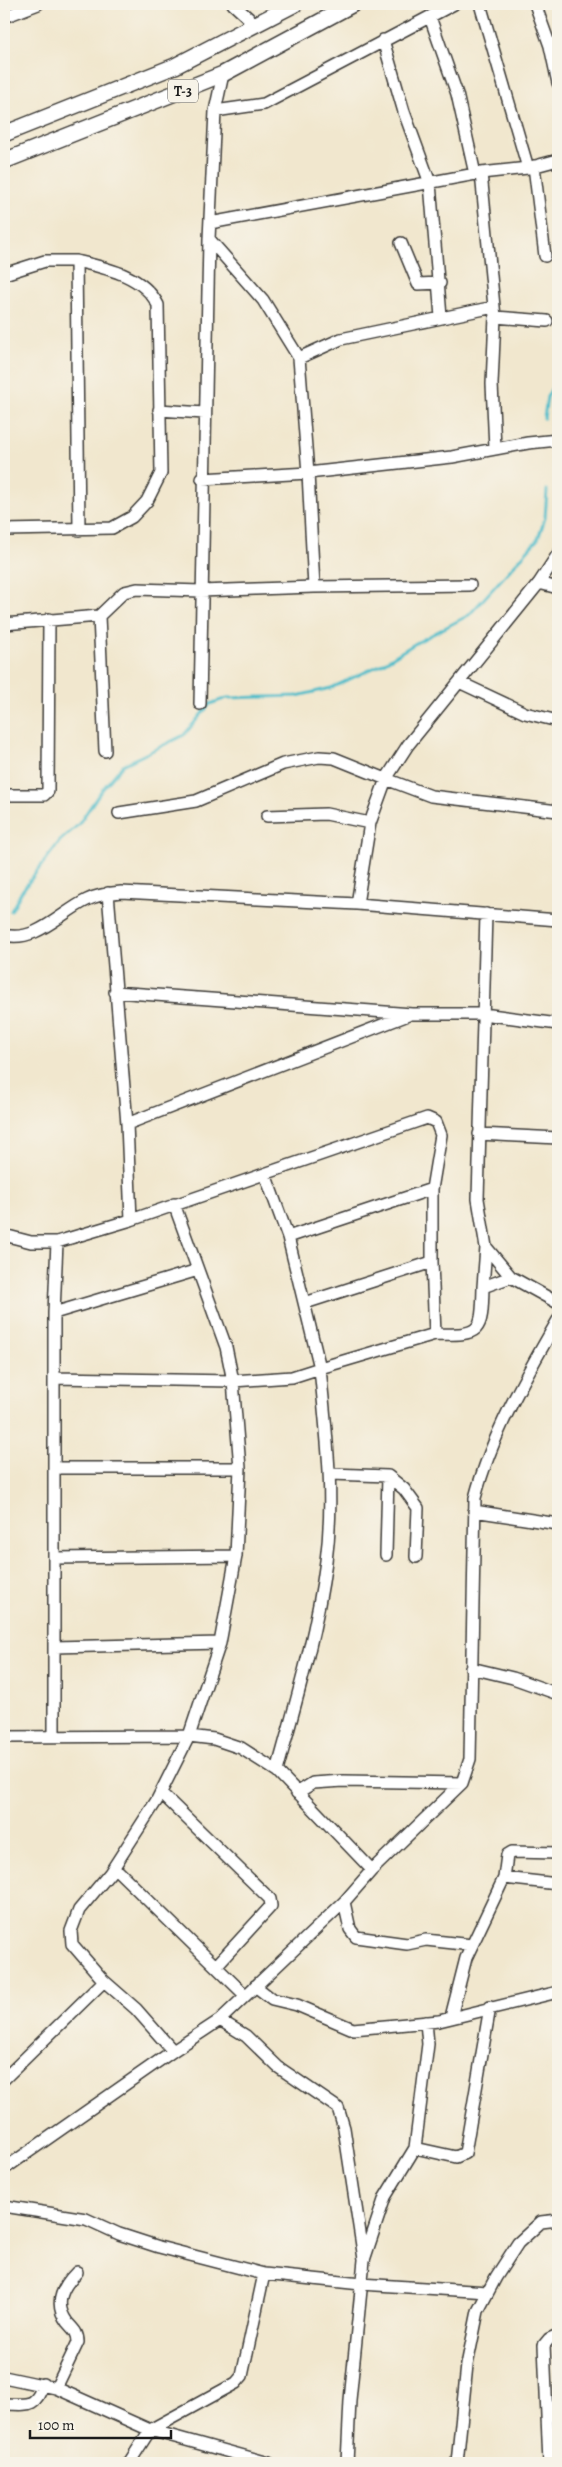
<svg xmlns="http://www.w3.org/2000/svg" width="562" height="2467" font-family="Alegreya,serif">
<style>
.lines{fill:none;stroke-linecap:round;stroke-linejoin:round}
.stream{stroke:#50bdca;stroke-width:3}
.minor-casing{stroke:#3c3a37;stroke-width:14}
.major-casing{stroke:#3c3a37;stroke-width:18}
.minor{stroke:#fff;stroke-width:11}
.major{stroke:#fff;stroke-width:15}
.labels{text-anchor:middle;stroke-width:4;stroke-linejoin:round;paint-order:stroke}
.shield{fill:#f7f3e8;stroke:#5e5c59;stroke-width:1}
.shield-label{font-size:14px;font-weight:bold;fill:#1c1c1c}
</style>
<rect width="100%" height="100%" fill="#f7f3e8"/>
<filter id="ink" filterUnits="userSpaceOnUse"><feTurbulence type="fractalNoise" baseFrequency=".02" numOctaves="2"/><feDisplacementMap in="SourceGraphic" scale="10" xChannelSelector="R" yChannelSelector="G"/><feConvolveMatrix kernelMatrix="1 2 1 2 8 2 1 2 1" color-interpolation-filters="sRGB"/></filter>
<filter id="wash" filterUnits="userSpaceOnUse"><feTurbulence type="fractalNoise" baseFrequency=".0096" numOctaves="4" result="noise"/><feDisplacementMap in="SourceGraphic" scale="20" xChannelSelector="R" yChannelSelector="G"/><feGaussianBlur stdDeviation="1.12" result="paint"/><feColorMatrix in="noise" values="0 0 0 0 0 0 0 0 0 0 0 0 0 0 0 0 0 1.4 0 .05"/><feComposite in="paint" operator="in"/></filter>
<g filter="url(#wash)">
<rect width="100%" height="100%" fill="#f1e7ce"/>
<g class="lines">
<path class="stream" d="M544 418 547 397 558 377
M11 911 22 891 60 841 78 825 101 791 123 765 184 735 210 704 227 698 297 696 331 688 380 665 416 643 469 615 538 539 545 518 547 490"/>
</g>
</g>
<g filter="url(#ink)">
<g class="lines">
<g class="minor-casing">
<path id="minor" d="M233 4 255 24
M480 4 528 168
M535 4 550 46 558 83
M4 17 38 4
M430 17 457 94 475 174
M383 40 404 112 430 183 441 317
M215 111 264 104 454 4
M534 166 545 256
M481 173 495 317 492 384 495 448
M210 223 481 173 528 168 558 160
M209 239 263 300 299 358 341 339 494 307
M401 243 418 284 440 283
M4 274 45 261H76L79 530
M495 317 547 321
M299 358 308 473 452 457 528 443 558 440
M159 410 204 413
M202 479 308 473 314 587 470 585
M4 530 112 528 132 517 147 501 161 473 158 305C143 275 106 268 76 261
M539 583 558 554
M99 616 105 751
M4 624 99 616 124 592 137 589 201 591 314 587
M459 682 539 583 558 588
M200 704 209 239 215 111 223 74
M4 795H44L48 791 49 619
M119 813 196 801 283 764 319 757 334 758 386 779 408 745 459 682 525 713 558 721
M267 816 326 814 370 823
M108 893 127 1124 131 1220
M357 904 370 823 386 779 431 796 558 811
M486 914 478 1199 486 1247 483 1287 511 1277
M4 935C36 943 60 913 87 900 97 895 110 893 121 892L357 904 558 920
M115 992 412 1014H483L558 1024
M127 1124 408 1015
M479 1134 558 1138
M265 1174 288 1237
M4 1235 31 1242H57L131 1220 427 1118 436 1122 441 1135 432 1189V1262
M486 1247 511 1277 558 1303
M305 1303 432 1262 435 1334C481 1335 482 1334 483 1287
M54 1313 198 1270
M54 1378 233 1381 226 1347 174 1204
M54 1468H240L233 1381 292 1377 320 1368 288 1237 432 1189
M331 1474 388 1476 404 1489 418 1508 416 1557
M474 1511 558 1524
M386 1555 388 1476
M54 1558 236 1556 240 1468
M54 1647 220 1643 236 1556
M471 1668 513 1678 558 1694
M54 1736V1313L57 1242
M4 1737 189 1736 214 1739 241 1748 277 1771 372 1870
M277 1771C296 1702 317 1631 326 1561 335 1496 326 1432 320 1368L435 1334
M161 1793 270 1899 271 1906 216 1966
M297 1793 313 1783 343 1781 462 1783
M114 1867 245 1995
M504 1878 558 1884
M344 1902 350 1929 356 1937 407 1944 426 1940 472 1945
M255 1986 272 1999 297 2005 353 2029 439 2021 558 1992
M451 2017 466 1958 504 1878 507 1855 512 1852 558 1853
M220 2020 246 2036 278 2067 338 2108 344 2128 364 2259
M173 2051 136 2009 104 1981 72 1944 71 1931 79 1910 110 1873 157 1800 189 1736 220 1643
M4 2079 104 1981
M415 2148 456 2157 465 2153 490 2007
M4 2169 173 2051 220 2020 344 1902 372 1870 462 1783 470 1759 475 1498C491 1436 526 1375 558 1320
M4 2206 86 2219 119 2234 159 2247 264 2274
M4 2377 56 2388 150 2430 269 2463
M56 2388 78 2342C78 2332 73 2329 67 2322 53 2303 63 2286 77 2272
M4 2404C26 2404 36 2409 43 2384
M129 2463 150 2430 236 2383 242 2376 264 2274 361 2284 488 2292
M347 2463 350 2400 364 2260 385 2197 415 2148 428 2044 426 2022
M457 2463 467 2365 478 2311 496 2277 518 2243 541 2222 558 2220
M549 2463 544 2345 549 2339 558 2335"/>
</g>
<g class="major-casing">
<path id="major" d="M4 134 175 66 295 4
M4 161 223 74 353 4"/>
</g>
<use href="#minor" class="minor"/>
<use href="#major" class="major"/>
</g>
</g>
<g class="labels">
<rect class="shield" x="168" y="79.5" width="30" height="23" rx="4"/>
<g class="shield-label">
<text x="183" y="96">T-3</text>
</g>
</g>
<rect width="562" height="2467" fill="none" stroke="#f7f3e8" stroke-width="20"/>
<path d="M30 2430v8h141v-8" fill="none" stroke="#1c1c1c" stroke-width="2.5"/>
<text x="38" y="2430" font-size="15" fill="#1c1c1c" stroke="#f7f3e8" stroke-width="4" paint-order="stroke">100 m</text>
</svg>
